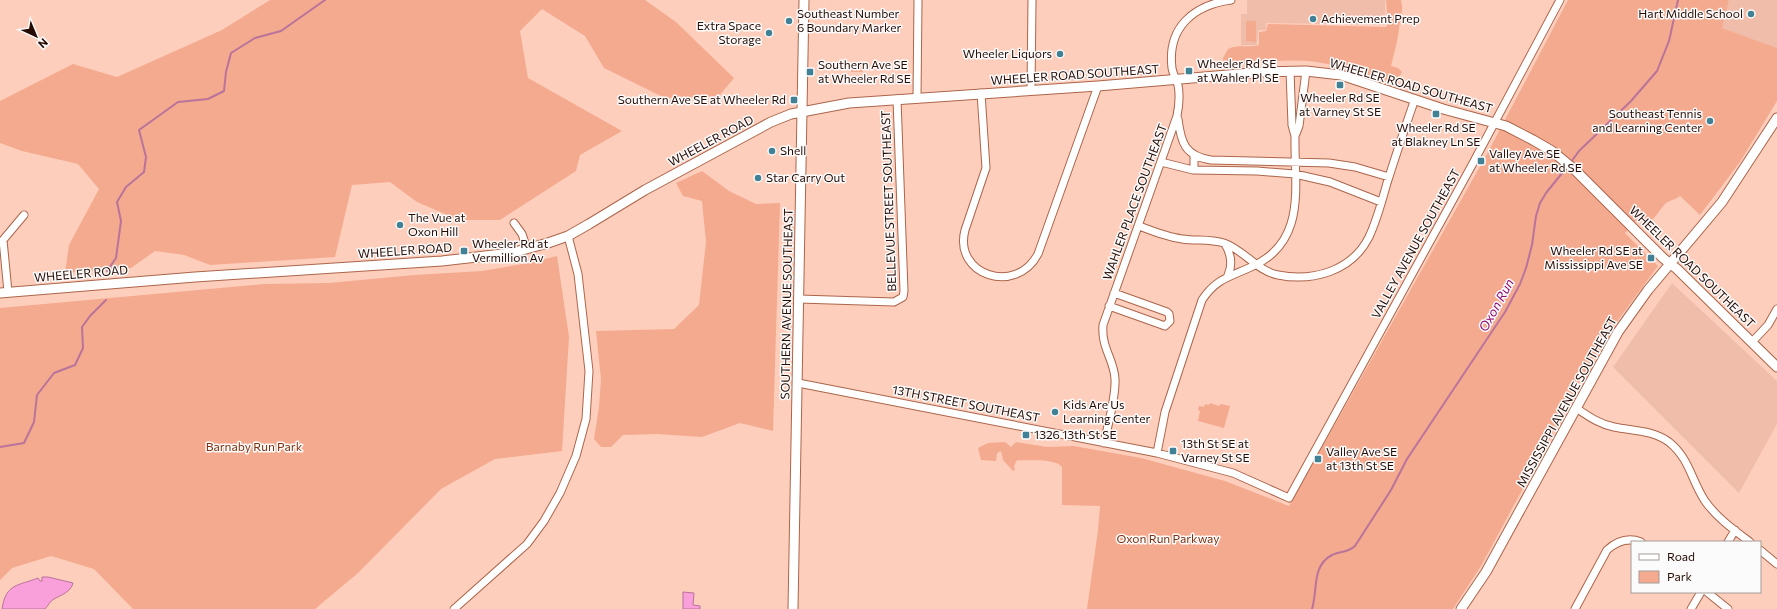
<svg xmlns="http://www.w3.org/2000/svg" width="1777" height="609" font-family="Commissioner,sans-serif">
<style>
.built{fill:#f0bdaa}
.green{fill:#f4aa8e}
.water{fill:#f99fda;stroke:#ba739a}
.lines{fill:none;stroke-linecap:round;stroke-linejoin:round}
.stream{stroke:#ba739a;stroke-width:2}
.minor-casing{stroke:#ac654a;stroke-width:9}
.major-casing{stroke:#ac654a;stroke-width:11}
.minor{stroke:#fff;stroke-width:7}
.major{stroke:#fff;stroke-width:9}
.poi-dot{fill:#418195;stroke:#fbfbfb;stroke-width:1.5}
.labels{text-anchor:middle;stroke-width:3;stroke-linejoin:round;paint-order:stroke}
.poi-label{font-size:12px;fill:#260b03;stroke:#fbfbfb;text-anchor:start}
.street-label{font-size:12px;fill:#260b03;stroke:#fbfbfb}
.park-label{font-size:12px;fill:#7c300f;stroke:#fbfbfb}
.water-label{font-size:13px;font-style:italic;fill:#930674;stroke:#fbfbfb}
</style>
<rect width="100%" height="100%" fill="#fecebc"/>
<path class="built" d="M1247 0H1385V25L1266 23V30H1258L1257 45H1241V14H1247Z
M1729 0H1777V48L1721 28Z
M1672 283 1777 381V424L1739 493 1613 367Z"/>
<path class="green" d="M270 0H645L676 22 734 78 719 96 665 98 604 68 585 36 542 9 520 31 528 78 622 131 580 155 576 171 500 220H459L417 202 390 182 352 185 335 257 210 265 184 255 155 251 131 268 65 273 69 245 99 189 78 164 22 151 0 143V101L73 64 117 77 222 30Z
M1386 0H1401C1404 11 1400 18 1399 28 1398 41 1394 53 1391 66L1398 68 1402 72 1396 82C1371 77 1348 67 1322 63 1290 57 1256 64 1224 66L1223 58 1228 49C1237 44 1249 48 1259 45V32L1266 31 1268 24 1386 27 1388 24Z
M1568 0H1729L1722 28 1777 48V101L1740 162 1700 215 1676 192 1680 196C1675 200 1669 200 1665 204 1659 210 1656 219 1647 223L1640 217 1625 233 1658 266 1604 339 1481 566 1453 609H1087L1098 530 1100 506 1062 505V467C1055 458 1028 461 1017 460L1014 466 1015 470 1013 471 1003 460 1001 451 997 453 996 461 981 460 978 448 988 443 1005 442 1011 447 1016 442 1047 447 1074 446 1141 458 1225 481 1289 506 1487 154Z
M1246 21H1256V42L1246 41Z
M851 62 863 63V72H851Z
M702 171 729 191 756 204 780 203 773 431 740 423 702 437 657 434 623 435 611 447H601L594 439 599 407 601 379 596 331 674 329 699 305 706 242 702 201 683 196 676 183Z
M557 256 569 337 562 451 495 459 441 489 358 573 315 609H133L94 569 51 556 12 568 0 580V308L264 284 329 283 414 275 482 271 534 262Z
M1210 403 1219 406 1221 404 1230 406 1224 428 1198 421 1200 411 1198 410 1199 406 1204 407 1205 404 1209 405Z"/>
<path class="water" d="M42 577H48L73 583C71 592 61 595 54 599 50 601 48 606 45 609H2C6 583 18 586 38 578L40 581H42Z
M683 592 694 593 693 605 700 606V609H683Z"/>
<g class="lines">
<path class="stream" d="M1571 162 1579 151 1631 101 1657 71 1669 41 1678 0
M107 271 116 258 121 221 117 202 126 187 144 172 146 157 139 130 178 102 208 99 224 91 226 72 231 53 255 38 281 31 325 0
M0 447 24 443 34 422 37 395 54 373 75 365 83 348 82 327 90 316 106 300
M1312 609C1318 591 1311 566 1332 555 1341 550 1346 554 1355 546L1391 490 1407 459 1505 312 1520 284 1526 268 1532 245 1536 216 1540 203 1546 193 1567 167"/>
<g class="minor-casing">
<path id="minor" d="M1031 90 1032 0
M981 93 986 168 965 230C953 275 1016 296 1038 254L1098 86
M917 98 918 0
M1178 119C1181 143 1185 156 1211 160L1329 163 1355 167 1389 177
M1295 136 1299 126 1306 71
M1161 162 1193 170 1257 171 1295 174 1330 182 1381 202
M1194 170V155
M514 223 522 234 527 249
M1139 226C1152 231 1167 237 1182 239 1196 241 1210 239 1224 243 1244 250 1257 271 1278 275 1313 282 1352 271 1369 237 1377 220 1382 201 1387 183 1396 155 1405 127 1415 99
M1225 244C1231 254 1233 264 1228 275
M8 292 3 240 24 215
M799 299 894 302 903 297 904 291 897 99
M1109 306 1165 326 1170 321 1169 314 1167 312 1114 293
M1752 342 1768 325 1777 309
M798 383 1157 453 1233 473 1289 498 1472 165 1560 0
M1576 408C1588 416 1599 424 1614 427 1633 431 1652 430 1669 442 1690 459 1691 480 1705 501 1716 517 1734 530 1750 542
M1104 443C1108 424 1116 398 1115 379 1114 359 1101 348 1103 325L1177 116C1179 106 1180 95 1178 85 1176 79 1173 74 1172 68 1167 27 1194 5 1231 0
M1157 453 1165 412 1202 300C1216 279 1229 277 1251 267 1308 242 1294 186 1295 136L1292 125 1290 71
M1728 542 1735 530
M1760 550 1777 564
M1707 592 1728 609
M454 609 527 544 544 521 560 493 576 456 586 419 589 371 578 274 568 236
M1575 609 1607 550C1617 541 1628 537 1641 542
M1691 609 1701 592"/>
</g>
<g class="major-casing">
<path id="major" d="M0 293 195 277 442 261 511 253 548 243 568 236 589 224 645 190 771 122 791 114 849 103 1098 86 1263 72 1306 71 1341 75 1443 109 1506 126 1533 140 1552 151 1575 170 1663 258 1677 269 1777 367
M793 609 804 0
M1461 609 1486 572 1618 332 1648 290 1722 202 1777 118"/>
</g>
<use href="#minor" class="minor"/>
<use href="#major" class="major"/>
</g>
<g class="poi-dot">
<circle cx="1751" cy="14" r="4"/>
<circle cx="1313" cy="19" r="4"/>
<circle cx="789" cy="21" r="4"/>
<circle cx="769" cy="33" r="4"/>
<circle cx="1060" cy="54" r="4"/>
<rect x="1185" y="67" width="8" height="8" rx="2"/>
<rect x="806" y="68" width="8" height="8" rx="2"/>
<rect x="1336" y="81" width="8" height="8" rx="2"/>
<rect x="790" y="96" width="8" height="8" rx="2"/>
<rect x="1432" y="110" width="8" height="8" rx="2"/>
<circle cx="1710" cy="121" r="4"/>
<circle cx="772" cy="151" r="4"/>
<rect x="1477" y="157" width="8" height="8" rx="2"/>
<circle cx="758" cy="178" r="4"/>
<circle cx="400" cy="225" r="4"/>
<rect x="460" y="247" width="8" height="8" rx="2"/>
<rect x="1647" y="254" width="8" height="8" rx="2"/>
<circle cx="1055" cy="412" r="4"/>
<rect x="1022" y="431" width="8" height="8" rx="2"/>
<rect x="1169" y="447" width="8" height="8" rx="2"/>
<rect x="1314" y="455" width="8" height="8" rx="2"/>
</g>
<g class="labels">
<g class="poi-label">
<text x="797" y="18">Southeast Number<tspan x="797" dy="14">6 Boundary Marker</tspan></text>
<text x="1743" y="18" text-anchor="end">Hart Middle School</text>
<text x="1321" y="23">Achievement Prep</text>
<text x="761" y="30" text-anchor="end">Extra Space<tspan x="761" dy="14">Storage</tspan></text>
<text x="1052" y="58" text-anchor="end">Wheeler Liquors</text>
<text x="1197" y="68">Wheeler Rd SE<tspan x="1197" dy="14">at Wahler Pl SE</tspan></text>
<text x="818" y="69">Southern Ave SE<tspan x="818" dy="14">at Wheeler Rd SE</tspan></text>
<text x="1340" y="102" text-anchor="middle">Wheeler Rd SE<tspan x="1340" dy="14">at Varney St SE</tspan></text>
<text x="786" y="104" text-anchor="end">Southern Ave SE at Wheeler Rd</text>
<text x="1702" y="118" text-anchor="end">Southeast Tennis<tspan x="1702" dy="14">and Learning Center</tspan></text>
<text x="1436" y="132" text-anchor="middle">Wheeler Rd SE<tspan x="1436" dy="14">at Blakney Ln SE</tspan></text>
<text x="780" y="155">Shell</text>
<text x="1489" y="158">Valley Ave SE<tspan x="1489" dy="14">at Wheeler Rd SE</tspan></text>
<text x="766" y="182">Star Carry Out</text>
<text x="408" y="222">The Vue at<tspan x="408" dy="14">Oxon Hill</tspan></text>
<text x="472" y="248">Wheeler Rd at<tspan x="472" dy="14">Vermillion Av</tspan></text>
<text x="1643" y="255" text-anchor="end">Wheeler Rd SE at<tspan x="1643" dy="14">Mississippi Ave SE</tspan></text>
<text x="1063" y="409">Kids Are Us<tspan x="1063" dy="14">Learning Center</tspan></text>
<text x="1034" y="439">1326 13th St SE</text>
<text x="1181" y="448">13th St SE at<tspan x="1181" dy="14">Varney St SE</tspan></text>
<text x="1326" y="456">Valley Ave SE<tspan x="1326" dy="14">at 13th St SE</tspan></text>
</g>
<g class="street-label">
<text transform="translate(1075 75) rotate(-4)" y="4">WHEELER ROAD SOUTHEAST</text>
<text transform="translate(1411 86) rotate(16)" y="4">WHEELER ROAD SOUTHEAST</text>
<text transform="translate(711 141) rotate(-28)" y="4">WHEELER ROAD</text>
<text transform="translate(889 201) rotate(-92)" y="4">BELLEVUE STREET SOUTHEAST</text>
<text transform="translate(1135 202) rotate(-70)" y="4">WAHLER PLACE SOUTHEAST</text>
<text transform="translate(1416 244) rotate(-61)" y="4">VALLEY AVENUE SOUTHEAST</text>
<text transform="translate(405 251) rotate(-4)" y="4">WHEELER ROAD</text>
<text transform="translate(1692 267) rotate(44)" y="4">WHEELER ROAD SOUTHEAST</text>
<text transform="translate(81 274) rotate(-5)" y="4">WHEELER ROAD</text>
<text transform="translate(787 304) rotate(-89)" y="4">SOUTHERN AVENUE SOUTHEAST</text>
<text transform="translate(1567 402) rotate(-61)" y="4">MISSISSIPPI AVENUE SOUTHEAST</text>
<text transform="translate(966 404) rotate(11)" y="4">13TH STREET SOUTHEAST</text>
</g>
<g class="park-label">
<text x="254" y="451">Barnaby Run Park</text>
<text x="1168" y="543">Oxon Run Parkway</text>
</g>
<g class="water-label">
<text transform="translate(1496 305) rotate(-61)" y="5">Oxon Run</text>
</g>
</g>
<rect x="1631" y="541" width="130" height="52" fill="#fbfbfb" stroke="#a69b98"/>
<rect x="1639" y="554" width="20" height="6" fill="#ffffff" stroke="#a69b98"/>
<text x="1667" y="561" font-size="12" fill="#260b03">Road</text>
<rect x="1639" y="571" width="20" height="12" fill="#f4aa8e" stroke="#a69b98"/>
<text x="1667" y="581" font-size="12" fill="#260b03">Park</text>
<g transform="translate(36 36) rotate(136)" stroke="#fbfbfb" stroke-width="3" paint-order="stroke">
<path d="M0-3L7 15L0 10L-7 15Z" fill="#260b03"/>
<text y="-6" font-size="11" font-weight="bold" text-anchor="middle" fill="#260b03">N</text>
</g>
</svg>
